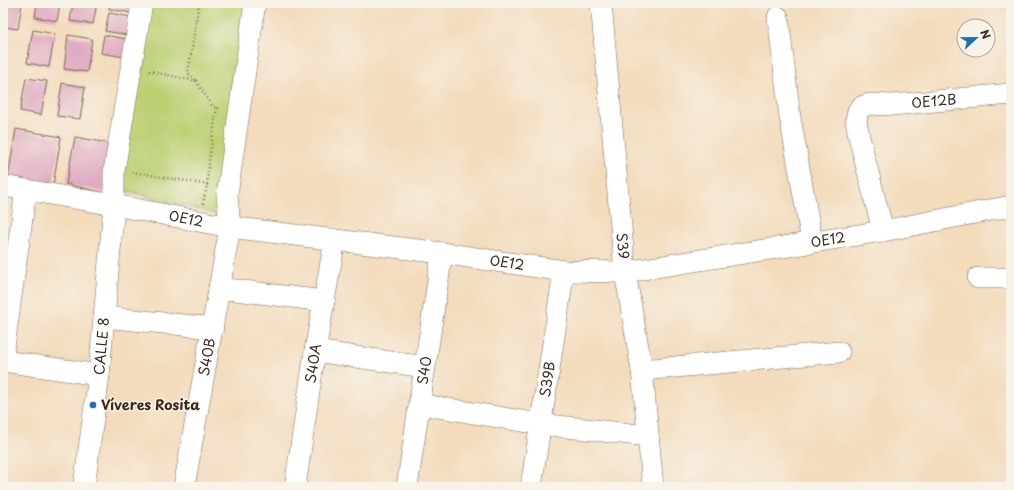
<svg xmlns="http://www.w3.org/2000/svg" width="1014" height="490" font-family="'Playpen Sans',sans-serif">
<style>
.green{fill:#bcd073;stroke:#7c7d48}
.building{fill:#e0aac1}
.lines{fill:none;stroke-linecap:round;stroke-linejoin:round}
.minor-casing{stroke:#7b6855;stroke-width:22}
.path{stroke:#7b6855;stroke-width:2.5;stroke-dasharray:1 3;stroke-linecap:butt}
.minor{stroke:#fff;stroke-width:21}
.poi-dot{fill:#1f6fb2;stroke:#f7f3e8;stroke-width:1.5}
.labels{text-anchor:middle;stroke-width:3;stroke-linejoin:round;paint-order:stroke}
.street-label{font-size:14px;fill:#3b2a1e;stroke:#f7f3e8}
.poi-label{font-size:14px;font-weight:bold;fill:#3b2a1e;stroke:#f7f3e8;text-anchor:start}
</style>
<rect width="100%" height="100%" fill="#f7f3e8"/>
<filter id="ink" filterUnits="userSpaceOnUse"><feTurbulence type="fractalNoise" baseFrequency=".025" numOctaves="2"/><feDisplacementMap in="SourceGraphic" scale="8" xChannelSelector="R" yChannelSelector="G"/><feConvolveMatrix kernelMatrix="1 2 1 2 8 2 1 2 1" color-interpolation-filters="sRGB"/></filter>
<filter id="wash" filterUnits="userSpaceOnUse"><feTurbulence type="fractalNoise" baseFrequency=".012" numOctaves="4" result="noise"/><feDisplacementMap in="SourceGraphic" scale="16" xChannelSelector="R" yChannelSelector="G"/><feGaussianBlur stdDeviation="0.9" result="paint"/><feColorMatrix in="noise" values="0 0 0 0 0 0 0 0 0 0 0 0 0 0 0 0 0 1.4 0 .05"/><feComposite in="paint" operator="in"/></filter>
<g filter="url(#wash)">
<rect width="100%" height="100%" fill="#f3dbbc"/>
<path class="green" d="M149 3H248L219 215 120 189Z"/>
<g id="blocks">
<path class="building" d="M3 3H22L18 29 3 27Z
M37 3H60L57 21 35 17Z
M73 3H97L93 24 70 21Z
M110 3H134L132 13 109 9Z
M109 13 131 17 127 35 105 31Z
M33 30 55 34 49 67 27 63Z
M68 35 92 39 87 72 64 69Z
M104 35 127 39 124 57 101 53Z
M26 78 47 81 41 115 20 111Z
M62 83 85 87 80 119 57 116Z
M16 129 61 137 53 185 8 178Z
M75 137 113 144 105 193 66 184Z"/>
</g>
</g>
<g filter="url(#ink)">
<use href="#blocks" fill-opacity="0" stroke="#7b6855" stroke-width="1"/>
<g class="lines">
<g class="minor-casing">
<g id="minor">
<path id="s1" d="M601 3 625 272 642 370 653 487"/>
<path d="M778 17 790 117 812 242"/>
<path id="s2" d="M3 186 114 205 230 227 442 253 564 271 625 272 883 231 1011 206"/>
<path id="s3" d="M883 231 859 137 856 120 858 111 861 107 869 104 892 105 1011 94"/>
<path d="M978 278H1011"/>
<path d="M219 288 324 301"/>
<path d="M104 317 213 328"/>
<path d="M315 351 425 367"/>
<path d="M3 354 26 190"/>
<path d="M3 361 99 375"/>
<path d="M642 370 839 352"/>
<path d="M419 404 540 424 648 436"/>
<path id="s4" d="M84 487 99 375 114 205V171L142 3"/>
<path id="s5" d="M184 487 230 227 227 195 255 3"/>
<path id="s6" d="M295 487 315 351 335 240"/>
<path id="s7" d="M407 487 442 253"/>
<path id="s8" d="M531 487 564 271"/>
</g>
</g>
<path class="path" d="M149 71 196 81 213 107 221 108
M195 80 188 73 199 3
M132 172 210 185
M203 204 207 185 209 161 217 107"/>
<use href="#minor" class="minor"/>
</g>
</g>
<circle class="poi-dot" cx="93" cy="405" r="4"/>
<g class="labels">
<g class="street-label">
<text dy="5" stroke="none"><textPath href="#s3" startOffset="202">OE12B</textPath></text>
<text dy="5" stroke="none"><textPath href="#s2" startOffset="186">OE12</textPath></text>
<text dy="5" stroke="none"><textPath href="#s2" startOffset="834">OE12</textPath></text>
<text dy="5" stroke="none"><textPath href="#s1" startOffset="244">S39</textPath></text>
<text dy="5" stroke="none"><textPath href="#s2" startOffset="510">OE12</textPath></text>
<text dy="5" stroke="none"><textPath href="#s4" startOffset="142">CALLE 8</textPath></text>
<text dy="5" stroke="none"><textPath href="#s5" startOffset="132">S40B</textPath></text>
<text dy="5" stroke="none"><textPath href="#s6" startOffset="125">S40A</textPath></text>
<text dy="5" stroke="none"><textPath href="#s7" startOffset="118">S40</textPath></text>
<text dy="5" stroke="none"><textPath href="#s8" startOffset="109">S39B</textPath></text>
</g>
<g class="poi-label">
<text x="101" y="410">Víveres Rosita</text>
</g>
</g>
<rect width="1014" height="490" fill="none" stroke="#f7f3e8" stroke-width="16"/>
<g transform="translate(976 38) rotate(68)"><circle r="19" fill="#f7f3e8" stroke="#aca397"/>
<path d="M0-3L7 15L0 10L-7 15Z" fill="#1f6fb2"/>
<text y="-6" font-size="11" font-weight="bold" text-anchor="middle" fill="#3b2a1e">N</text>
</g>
</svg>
